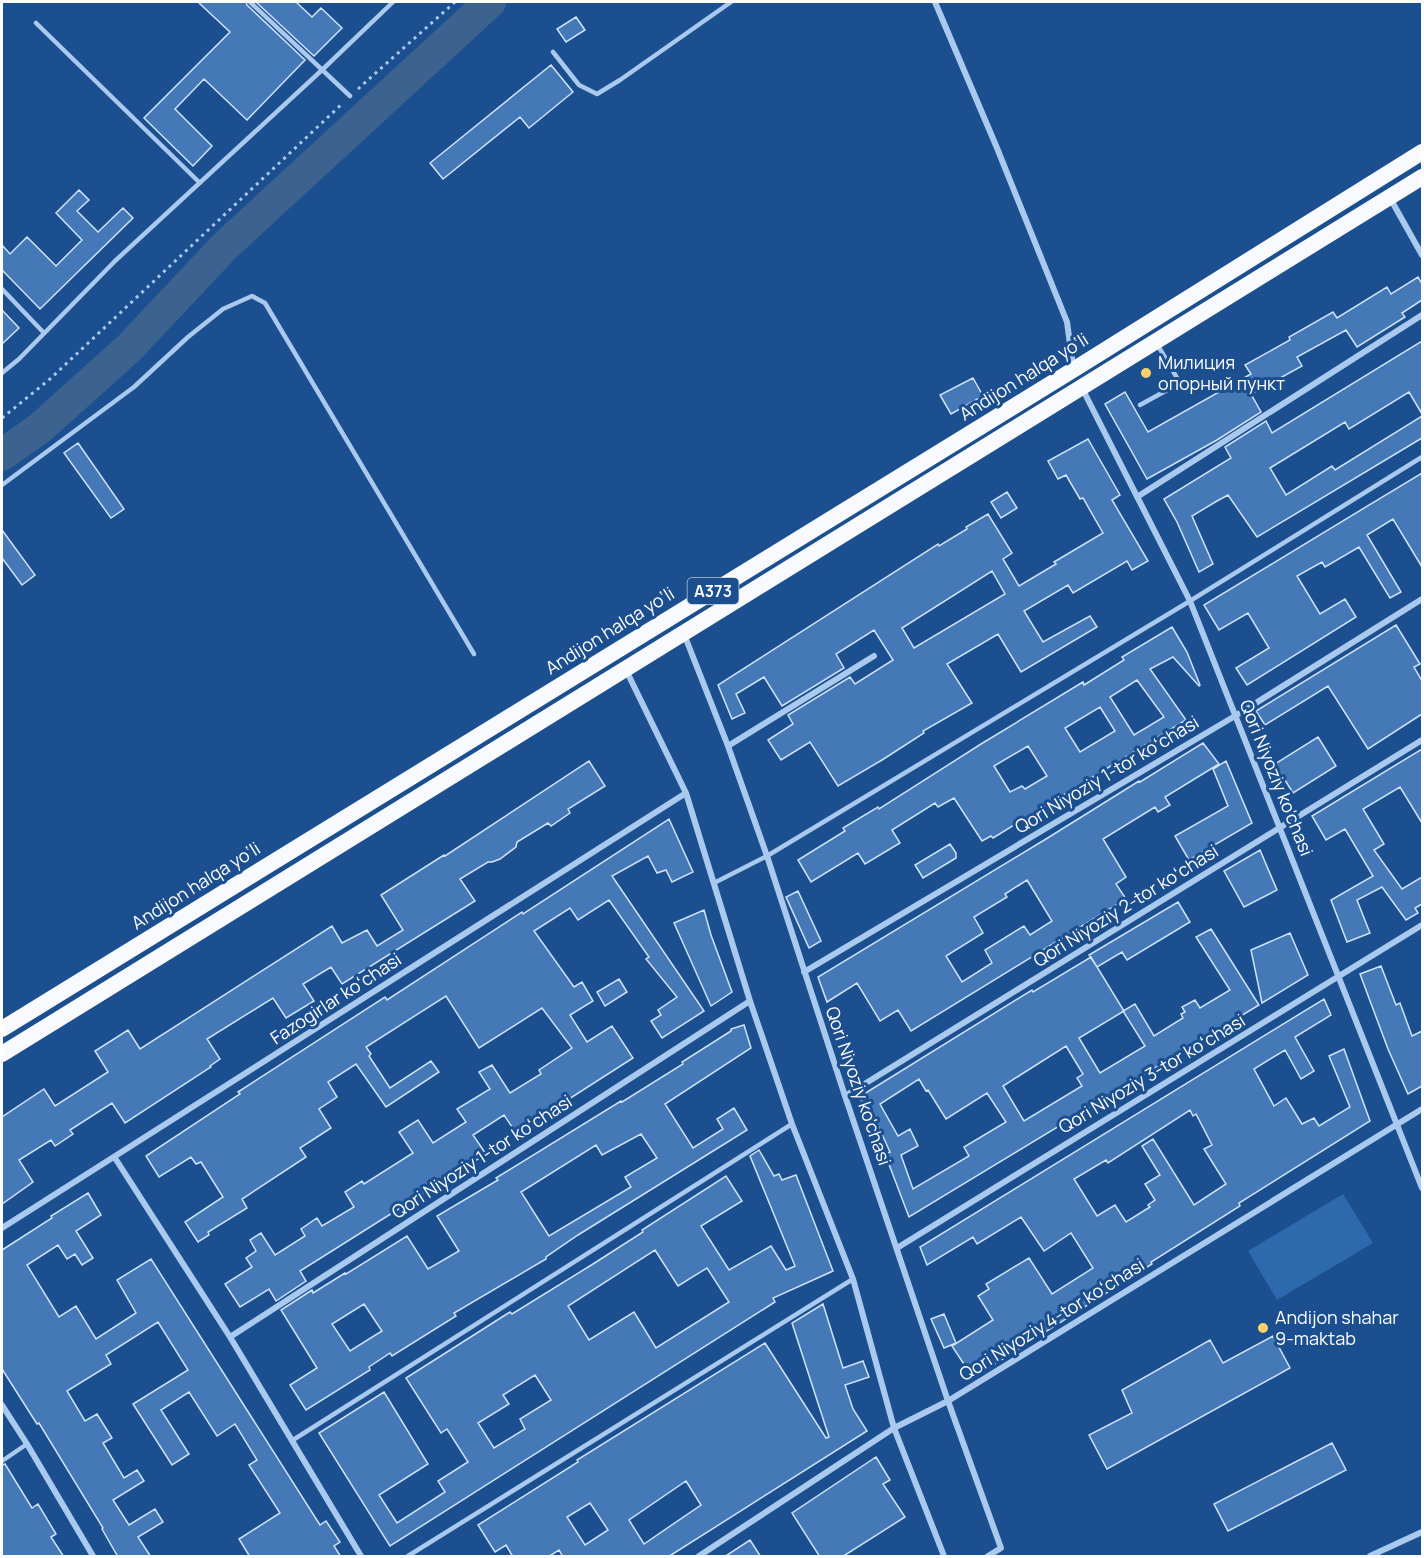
<svg xmlns="http://www.w3.org/2000/svg" width="1424" height="1558" font-family="Manrope,sans-serif">
<style>
.green{fill:#2e69ad}
.lines{fill:none;stroke-linecap:round;stroke-linejoin:round}
.river{stroke:#3c6290;stroke-width:32}
.building{fill:#4478b7;stroke:#cfe3fa;stroke-width:1.5;fill-rule:evenodd}
.path{stroke:#a9c9ee;stroke-width:3;stroke-dasharray:3 4.5;stroke-linecap:butt}
.service{stroke:#a9c9ee;stroke-width:4.5}
.minor{stroke:#a9c9ee;stroke-width:6}
.trunk{stroke:#f8faff;stroke-width:16}
.poi-dot{fill:#ffd166;stroke:#1b4f8f;stroke-width:2}
.labels{text-anchor:middle;stroke-width:6;stroke-linejoin:round;paint-order:stroke}
.shield{fill:#1b4f8f;stroke:#bbcadd;stroke-width:1.5}
.shield-label{font-size:16px;font-weight:bold;fill:#fff}
.poi-label{font-size:18px;fill:#fff;stroke:#1b4f8f;text-anchor:start}
.street-label{font-size:18px;fill:#fff;stroke:#1b4f8f}
</style>
<rect width="100%" height="100%" fill="#1b4f8f"/>
<path class="green" d="M1343 1194 1373 1243 1277 1300 1248 1251Z"/>
<g class="lines">
<path class="river" d="M2 455 40 428 129 348 225 246 490 2"/>
</g>
<path class="building" d="M198 2H246L247 5 305 60 247 120 204 79 175 109 212 146 193 166 144 118 230 32Z
M256 2H296L312 17 321 8 342 28 314 56Z
M576 17 585 30 566 42 557 29Z
M551 65 573 92 529 128 520 117 443 179 430 163Z
M79 190 89 200 77 211 98 232 123 208 133 218 40 309 2 270V245L10 254 27 237 56 266 82 240 56 213Z
M1418 277 1422 284V300L1402 313 1405 317 1357 347 1346 330 1297 357 1302 366 1251 394 1261 412 1217 440 1147 479 1105 404 1125 392 1148 432 1251 374 1245 365 1290 340 1289 337 1333 312 1337 318 1387 287 1391 294Z
M2 310 19 328 2 344Z
M1422 341V414L1409 392 1349 429 1345 422 1270 468 1286 495 1332 466 1335 470 1422 416V438L1257 537 1228 495 1217 501 1192 516 1213 564 1199 572 1177 522 1164 499 1231 458 1225 447 1266 421 1272 433Z
M973 378 983 396 951 414 940 395Z
M1088 439 1120 495 1112 500 1148 561 1132 570 1127 561 1073 593 1068 585 1024 611 1043 642 1090 616 1097 627 1021 672 998 634 947 664 972 703 923 731 924 733 882 760 838 786 810 742 781 760 768 740 793 724 788 715 850 677 855 684 893 660 874 630 836 654 844 668 782 706 764 677 736 694 745 713 732 719 718 685 938 544 939 546 967 529 966 527 988 514 1012 553 1003 559 1019 586 1056 564 1054 562 1103 533 1083 498 1080 499 1066 475 1058 479 1048 461ZM992 571 1005 594 914 648 902 628Z
M78 443 124 509 111 518 64 453Z
M1422 473V567L1393 519 1367 535 1401 592 1390 598 1359 547 1325 567 1322 562 1297 576 1320 614 1345 599 1356 617 1247 685 1236 668 1269 648 1248 613 1219 630 1204 605Z
M1007 492 1017 508 1001 518 991 502Z
M2 530 35 575 22 585 2 558Z
M1396 625 1420 664 1414 667 1422 681V714L1368 749 1328 686 1265 725 1256 711Z
M1172 627 1187 652 1200 685 1199 686 1173 657 1150 669 1186 720 993 838 991 836 982 841 954 798 938 807 935 803 892 830 900 843 865 864 858 853 811 882 798 860 845 831 843 828 878 807 879 809 981 744 1083 682 1084 685 1124 660 1122 657ZM1137 680 1164 717 1134 735 1110 697ZM1100 707 1115 731 1080 752 1065 728ZM1028 746 1047 776 1025 789 1022 786 1010 792 994 766Z
M1318 737 1336 766 1293 793 1275 764Z
M1203 743 1219 764 1165 797 1170 805 1158 812 1155 807 1103 839 1126 877 1116 884 1126 899 911 1031 898 1010 880 1021 857 983 827 1002 818 977 1046 839 1139 781 1140 782ZM1027 880 1052 921 1030 935 1024 926 985 950 992 963 962 982 946 956 983 933 974 917 1007 897 1005 894Z
M1422 749V823L1400 787 1363 809 1384 844 1374 850 1402 889 1422 877V904L1415 908 1418 913 1406 920 1382 887 1357 900 1370 933 1347 942 1331 900 1373 876 1345 829 1326 840 1312 816Z
M589 761 605 786 568 809 570 813 551 826 548 823 517 842 516 847 500 859 492 862H488L460 879 475 901 342 984 331 967 303 984 314 1001 286 1018 273 998 207 1039 220 1059 210 1066 211 1067 125 1123 112 1103 70 1130 73 1134 55 1146 51 1140 19 1160 33 1182 2 1204V1117L44 1089 55 1106 108 1072 95 1051 128 1030 140 1049 332 926 342 943 367 930 377 946 403 930 381 895 444 855 445 856Z
M1226 761 1252 823 1189 860 1175 836 1228 806 1213 769Z
M669 819 693 872 672 882 666 870 657 873 648 856 612 876 704 1011 662 1038 651 1021 661 1015 658 1010 677 997 646 959 649 957 609 900 578 920 570 908 534 931 574 987 582 982 593 1001 570 1015 587 1042 612 1026 633 1058 516 1133 504 1115 473 1135 486 1154 300 1271 306 1281 276 1301 269 1289 240 1307 225 1284 252 1267 246 1258 256 1251 250 1240 261 1233 275 1255 305 1236 301 1229 317 1218 322 1226 354 1207 345 1192 362 1181 364 1184 413 1153 399 1132 418 1120 433 1143 466 1122 457 1109 490 1089 479 1072 492 1065 510 1093 541 1074 539 1070 572 1048 542 1008 479 1048 446 996 366 1047 371 1054 369 1056 390 1088 431 1061 439 1072 386 1107 356 1064 328 1082 337 1097 319 1109 331 1128 300 1148 306 1157 242 1199 247 1208 208 1232 209 1235 198 1242 185 1222 223 1197 201 1162 196 1164 191 1157 159 1177 146 1156 240 1094 238 1092 385 997 387 1000 522 912 523 914Z
M950 844 956 853V858L923 878 915 865Z
M1260 850 1277 890 1244 907 1224 871Z
M798 891 821 941 809 948 786 897Z
M1178 902 1190 922 1127 960 1122 952 1097 967 1089 955Z
M704 910 711 935 732 992 711 1006 674 923Z
M1211 929 1259 1005 909 1217 885 1154 890 1152 871 1110 869 1112 859 1097 1032 990 1033 992 1091 957 1124 1011 1079 1038 1100 1073 1145 1046 1123 1011 1135 1004 1154 1036 1183 1018 1181 1014 1185 1012 1182 1007 1195 1000 1200 1008 1230 990 1196 937ZM1066 1046 1083 1074 1077 1078 1082 1086 1024 1121 1003 1086ZM919 1079 926 1091 928 1090 946 1119 987 1093 1006 1122 964 1147 969 1156 913 1189 901 1155 918 1146 910 1129 898 1136 880 1104Z
M1290 933 1308 975 1262 1003 1251 950Z
M1381 966 1396 1005 1400 1003 1412 1036 1422 1031V1086L1408 1094 1388 1049 1360 974Z
M619 979 627 992 605 1006 597 992Z
M1324 999 1331 1015 1295 1037 1314 1071 1301 1079 1285 1050 1254 1069 1274 1106 1286 1098 1302 1124 1314 1118 1319 1126 1350 1107 1329 1056 1344 1049 1370 1121 1239 1203 1240 1206 1151 1262 1152 1264 973 1378 952 1346 993 1320 978 1296 989 1289 986 1284 1029 1258 1052 1294 1093 1268 1071 1233 1044 1251 1021 1217 977 1244 973 1237 927 1265 920 1247ZM1190 1110 1193 1116 1196 1114 1212 1145 1204 1149 1226 1184 1194 1205 1153 1139 1142 1146 1160 1175 1145 1184 1155 1200 1148 1205 1150 1207 1126 1222 1115 1205 1097 1216 1074 1179 1106 1160 1108 1163Z
M744 1025 751 1048 665 1104 693 1148 723 1129 717 1119 734 1108 747 1130 578 1235 546 1257V1259L454 1313 456 1316 392 1356 390 1353 369 1367 370 1370 306 1410 290 1385 317 1368 281 1310 312 1290 313 1293 345 1273 346 1274 407 1236 428 1269 459 1251 437 1216 498 1180 496 1178 621 1101 622 1102 683 1064 682 1062 731 1031V1029ZM641 1134 657 1158 625 1177 631 1187 549 1236 521 1192 596 1145 602 1155ZM364 1304 382 1331 350 1351 332 1324Z
M759 1150 774 1176 779 1174 782 1180 796 1175 833 1271 773 1298 775 1302 390 1546 319 1433 384 1392 428 1464 379 1495 397 1523 445 1492 438 1481 468 1462 447 1429 441 1433 406 1378 510 1312 512 1314 593 1264 643 1232 642 1230 726 1176 742 1201 701 1226 729 1270 771 1246 786 1270 795 1266 750 1156ZM655 1250 678 1286 707 1268 729 1302 656 1348 634 1312 589 1340 568 1306ZM535 1375 551 1400 520 1419 525 1429 494 1448 478 1423 509 1404 503 1395Z
M88 1193 101 1215 76 1231 93 1258 82 1265 75 1254 67 1259 58 1245 27 1265 59 1317 76 1306 96 1339 136 1313 117 1280 151 1259 320 1525 326 1521 340 1542 334 1546 341 1557H250L239 1539 280 1513 249 1465 257 1460 235 1424 217 1436 189 1392 161 1410 189 1454 172 1465 133 1404 188 1370 158 1322 106 1355 111 1364 67 1391 85 1421 97 1414 112 1438 103 1443 124 1478 137 1470 144 1481 113 1500 129 1525 155 1509 163 1522 138 1537 151 1557H118L102 1529 103 1528 39 1423 37 1424 2 1369V1250L52 1218 51 1216Z
M823 1304 843 1368 863 1361 869 1377 845 1385 853 1409 867 1431 668 1557H563L559 1550 548 1557H513L506 1545 495 1552 478 1525 578 1462 577 1460 765 1343 826 1438 829 1437 792 1323ZM686 1481 701 1505 644 1544 629 1520ZM590 1503 608 1530 585 1545 567 1517Z
M944 1314 956 1343 944 1348 931 1319Z
M1273 1336 1290 1368 1107 1469 1089 1435 1132 1413 1122 1390 1210 1340 1223 1363Z
M1332 1443 1346 1470 1228 1531 1214 1504Z
M876 1457 890 1480 883 1484 905 1517 842 1557H820L792 1513Z
M5 1464 32 1508 38 1504 56 1534 51 1537 64 1557H2V1465Z
M750 1540 761 1557H724Z"/>
<g class="lines">
<path class="path" d="M358 89 455 2
M2 418 50 379 343 103"/>
<path class="service" d="M250 2 350 96
M36 23 200 183
M553 52 579 85 597 94 620 80 731 2
M2 289 44 333
M2 373 19 359 115 261 322 70 393 2
M1140 405 1180 383 1157 344
M2 485 134 387 188 337 223 309 252 296 265 303 474 654
M714 883 767 856 1190 601 1422 457
M293 1440 792 1124
M2 1461 27 1444
M408 1556 853 1279"/>
<path class="minor" d="M935 2 997 148 1067 322 1073 366
M1390 198 1422 255
M1082 388 1190 601 1422 1188
M1137 497 1422 315
M684 634 728 746 767 856 845 1096 948 1401 1001 1548 988 1556
M626 670 686 793 750 1001 792 1124 853 1279 894 1428 944 1556
M728 746 874 656
M804 972 1235 716 1422 599
M845 1096 1422 740
M115 1158 230 1337 361 1556
M2 1228 686 793
M897 1248 1422 925
M230 1337 750 1001
M2 1405 27 1444 93 1556
M699 1556 894 1428 948 1401 1422 1109
M1370 1556 1422 1532"/>
<path class="trunk" d="M2 1029 1073 370 1422 152
M2 1054 1422 177"/>
</g>
<g class="poi-dot">
<circle cx="1146" cy="373" r="6"/>
<circle cx="1263" cy="1328" r="6"/>
</g>
<g class="labels">
<rect class="shield" x="687.5" y="578" width="51" height="26" rx="4.5"/>
<g class="shield-label">
<text x="713" y="597">A373</text>
</g>
<g class="poi-label">
<text x="1158" y="369">Милиция<tspan x="1158" dy="21">опорный пункт</tspan></text>
<text x="1275" y="1324">Andijon shahar<tspan x="1275" dy="21">9-maktab</tspan></text>
</g>
<g class="street-label">
<text transform="translate(1024 377) rotate(-32)" y="6">Andijon halqa yo‘li</text>
<text transform="translate(610 631) rotate(-32)" y="6">Andijon halqa yo‘li</text>
<text transform="translate(1107 775) rotate(-31)" y="6">Qori Niyoziy 1-tor koʻchasi</text>
<text transform="translate(1276 778) rotate(68)" y="6">Qori Niyoziy ko'chasi</text>
<text transform="translate(196 886) rotate(-32)" y="6">Andijon halqa yo‘li</text>
<text transform="translate(1126 906) rotate(-32)" y="6">Qori Niyoziy 2-tor koʻchasi</text>
<text transform="translate(336 999) rotate(-33)" y="6">Fazogirlar koʻchasi</text>
<text transform="translate(1152 1074) rotate(-31)" y="6">Qori Niyoziy 3-tor koʻchasi</text>
<text transform="translate(858 1086) rotate(71)" y="6">Qori Niyoziy ko'chasi</text>
<text transform="translate(482 1157) rotate(-33)" y="6">Qori Niyoziy 1-tor koʻchasi</text>
<text transform="translate(1052 1320) rotate(-32)" y="6">Qori Niyoziy 4-tor koʻchasi</text>
</g>
</g>
<rect width="1424" height="1558" fill="none" stroke="#ffffff" stroke-width="6"/>
</svg>
